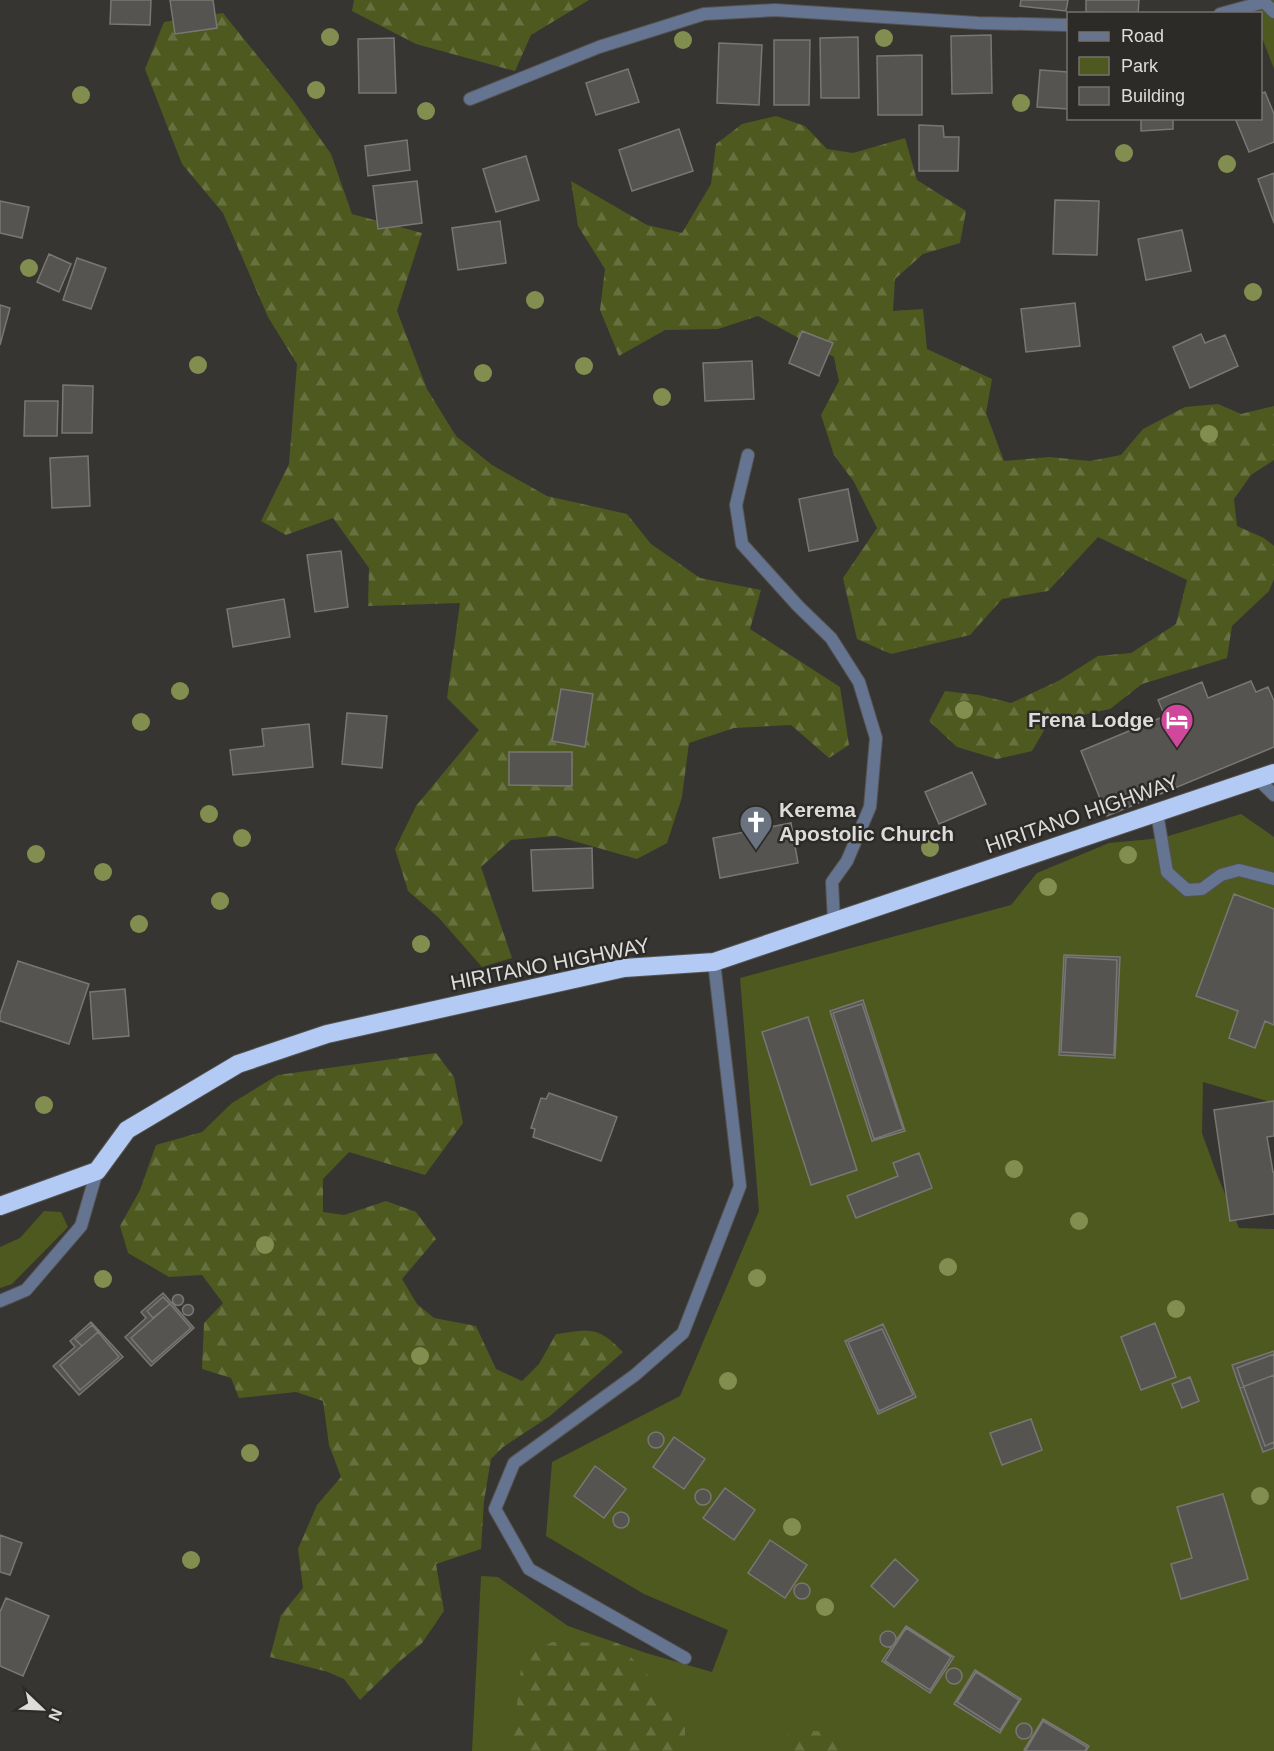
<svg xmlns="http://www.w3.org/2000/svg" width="1274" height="1751" font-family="Arial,sans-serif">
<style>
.green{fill:#4e591f}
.forest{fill:url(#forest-firs)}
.building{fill:#565450;stroke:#797773;stroke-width:1.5}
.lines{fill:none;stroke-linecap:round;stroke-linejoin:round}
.lane-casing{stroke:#55534f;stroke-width:14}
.street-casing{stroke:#55534f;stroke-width:14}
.highway-casing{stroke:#55534f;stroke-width:20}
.lane{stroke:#647491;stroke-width:12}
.street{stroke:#647491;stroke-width:12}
.highway{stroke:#b2caf4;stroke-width:18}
.tree{fill:#828e4f}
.labels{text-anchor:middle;stroke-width:5;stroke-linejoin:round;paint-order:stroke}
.poi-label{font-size:21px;font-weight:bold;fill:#dedcda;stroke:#2d2b28;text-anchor:end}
.street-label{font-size:21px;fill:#dedcda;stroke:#2d2b28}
</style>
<defs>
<pattern id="forest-firs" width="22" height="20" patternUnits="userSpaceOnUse" patternTransform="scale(1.5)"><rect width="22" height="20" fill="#4e591f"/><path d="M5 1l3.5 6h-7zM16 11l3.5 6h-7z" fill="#67703f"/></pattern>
</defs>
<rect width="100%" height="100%" fill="#373531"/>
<path class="green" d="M1246 0H1274V69L1261 35 1260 14 1252 13Z
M1241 814 1274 837V1103L1203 1082 1202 1133 1216 1172 1239 1228 1274 1229V1751H472L481 1576 498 1577 568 1626 646 1653 712 1672 728 1630 644 1594 546 1536 552 1462 680 1396 759 1211 740 978 1011 905 1037 873 1109 843 1162 838Z
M44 1211 61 1212 68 1227 12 1284 0 1288V1247L20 1238Z"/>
<path class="forest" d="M354 0H589L531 35 515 71 416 44 352 11Z
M223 13 293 100 331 154 352 214 422 233 397 311 427 389 456 436 492 465 547 496 627 514 651 544 700 578 761 590 750 629 840 687 849 745 829 758 791 725 734 728 689 743 682 797 667 843 637 859 556 836 511 840 481 867 512 958 482 967 439 918 408 891 395 849 416 806 479 730 447 698 460 603 368 606 369 568 333 518 286 535 261 521 289 464 297 364 268 317 223 213 182 164 145 69 164 22Z
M776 116 805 126 827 149 853 153 905 138 917 180 966 211 960 243 923 254 895 279 893 311 923 309 927 349 992 379 986 413 1004 461 1049 457 1090 461 1121 455 1143 429 1185 407 1218 404 1241 414 1274 406V460L1251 475 1234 499 1237 526 1264 538 1274 546V579L1269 591 1232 626 1227 658 1142 684 1110 709 1049 722 1032 751 997 759 957 747 929 721 945 691 979 695 1011 703 1060 680 1098 656 1131 653 1176 624 1187 580 1098 537 1048 591 1002 599 970 635 891 654 857 639 843 578 877 528 854 482 834 455 821 415 839 381 834 357 758 316 718 329 665 330 619 356 600 310 605 269 578 226 571 181 647 225 682 233 711 184 716 144 742 124Z
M436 1053 454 1077 463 1123 425 1175 349 1152 323 1179V1212L344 1215 386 1201 416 1212 436 1239 402 1279 417 1304 434 1318 476 1326 496 1369 522 1381 539 1364 556 1334C591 1329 598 1326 623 1352L550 1416 503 1447 491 1459 484 1501 481 1549 436 1564 444 1611 422 1643 400 1661 360 1700 344 1679 328 1672 270 1657 281 1615 303 1588 298 1549 317 1505 341 1477 329 1445 323 1401 296 1392 239 1398 231 1378 202 1369 204 1323 223 1303 202 1275 169 1277 128 1253 120 1226 140 1190 156 1145 202 1132 232 1103 278 1075Z
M552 1642 618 1643 671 1700 685 1724V1751H511L515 1724 522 1659Z
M791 1729 828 1732 850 1751H778Z"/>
<path class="building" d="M111 0H151L150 25 110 24Z
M170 0H213L217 28 175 34Z
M1021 0H1068L1066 11 1020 6Z
M1086 0H1139L1138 14 1086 12Z
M991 35 992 93 952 94 951 36Z
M858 37 859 98H821L820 38Z
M394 38 396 93H359L358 39Z
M774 40H810L809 105H774Z
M719 43 762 45 759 105 717 103Z
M922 55V115H878L877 56Z
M628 69 639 102 596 115 586 83Z
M1040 70 1068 72V109L1037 107Z
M1265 92 1274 114V142L1249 152 1235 118H1260V94Z
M1141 118H1173V129L1141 131Z
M919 125 943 126 944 137H959L958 171H919Z
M679 129 693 171 632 191 619 150Z
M407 140 410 170 368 176 365 146Z
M526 156 539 200 496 212 483 169Z
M1274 173V223L1258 179Z
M417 181 422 223 378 229 373 186Z
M1055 200 1099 201 1097 255 1053 254Z
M0 201 29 207 22 238 0 233Z
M500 221 506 263 458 270 452 228Z
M1182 230 1191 271 1146 280 1138 239Z
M49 254 71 264 59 292 37 282Z
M77 258 106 268 91 309 63 300Z
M1075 303 1080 346 1026 352 1021 309Z
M0 305 10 308 0 345Z
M802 331 833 343 819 376 789 363Z
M1201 334 1205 343 1225 335 1238 366 1190 388 1173 347Z
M752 361 754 399 705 401 703 363Z
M63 385 93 386 92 433H62Z
M25 401H58L57 436H24Z
M88 456 90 506 52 508 50 458Z
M848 489 858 541 809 551 799 499Z
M341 551 348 607 315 612 307 555Z
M284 599 290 637 233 647 227 609Z
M1251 681 1256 692 1268 687 1274 701V747L1107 816 1081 751 1165 716 1158 700 1202 682 1208 698Z
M561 689 593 694 585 747 552 741Z
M347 713 387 716 382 768 342 764Z
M309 724 313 767 233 775 230 750 264 746 262 729Z
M509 752H572V786L509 785Z
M972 772 986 804 939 824 925 792Z
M791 823 798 863 720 878 713 838Z
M592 848 593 888 533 891 531 850Z
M1234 894 1274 909V1025L1265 1021 1255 1048 1229 1038 1238 1011 1196 996Z
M1064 955 1120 957 1115 1058 1059 1055Z
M1066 957 1117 960 1114 1055 1061 1052Z
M18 961 89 984 69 1044 0 1021V1014Z
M125 989 129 1036 93 1039 90 992Z
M863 1000 905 1131 872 1141 830 1011Z
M862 1004 903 1129 874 1139 833 1013Z
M808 1017 857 1170 811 1185 762 1032Z
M549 1093 617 1117 601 1161 533 1137 535 1129 531 1128 541 1098 546 1099Z
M1274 1101V1136L1267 1137 1273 1172H1274V1214L1230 1221 1214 1110Z
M919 1153 932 1188 856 1218 847 1196 898 1176 893 1163Z
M163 1293 194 1328 151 1366 125 1337 146 1318 141 1312Z
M172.5 1300a5.5 5.5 0 1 1 11 0a5.5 5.5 0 1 1-11 0Z
M163 1297 170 1304 153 1318 147 1311Z
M170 1304 191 1328 152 1362 131 1338Z
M182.5 1310a5.5 5.5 0 1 1 11 0a5.5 5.5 0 1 1-11 0Z
M91 1322 123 1357 79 1395 53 1366 75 1347 70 1341Z
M1155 1323 1176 1377 1141 1390 1121 1337Z
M883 1324 916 1397 878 1414 845 1341Z
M92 1325 98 1332 82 1346 75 1339Z
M882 1329 913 1395 879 1411 848 1342Z
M98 1332 119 1357 80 1390 60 1365Z
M1274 1351V1375L1240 1388 1232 1365Z
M1274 1354V1442L1265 1446 1237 1368Z
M1274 1375V1448L1263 1452 1240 1388Z
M1190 1377 1199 1401 1182 1408 1172 1384Z
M1031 1419 1042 1450 1002 1465 990 1433Z
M648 1440a8 8 0 1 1 16 0a8 8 0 1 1-16 0Z
M674 1437 705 1459 684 1489 653 1467Z
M595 1466 626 1489 604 1518 574 1496Z
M725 1488 755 1510 734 1540 703 1518Z
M695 1497a8 8 0 1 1 16 0a8 8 0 1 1-16 0Z
M1223 1494 1248 1579 1181 1599 1171 1564 1192 1558 1177 1507Z
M613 1520a8 8 0 1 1 16 0a8 8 0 1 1-16 0Z
M0 1535 22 1543 10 1575 0 1572Z
M770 1540 807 1565 785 1598 748 1573Z
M895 1559 918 1580 894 1607 871 1586Z
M794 1591a8 8 0 1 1 16 0a8 8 0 1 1-16 0Z
M6 1598 49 1616 23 1676 0 1666V1612Z
M906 1626 954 1657 930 1693 882 1661Z
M906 1628 951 1657 930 1690 885 1661Z
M880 1639a8 8 0 1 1 16 0a8 8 0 1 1-16 0Z
M946 1676a8 8 0 1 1 16 0a8 8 0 1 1-16 0Z
M975 1670 1021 1699 1000 1733 954 1704Z
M976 1672 1019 1700 1000 1730 957 1702Z
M1043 1719 1089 1746 1086 1751H1026L1024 1750Z
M1043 1721 1087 1747 1085 1751H1028L1026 1750Z
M1016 1731a8 8 0 1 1 16 0a8 8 0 1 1-16 0Z"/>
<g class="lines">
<g class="lane-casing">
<path id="lane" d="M1258 779 1274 795
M1157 813 1167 872 1187 890 1202 889 1221 875 1239 870 1274 879"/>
</g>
<g class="street-casing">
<path id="street" d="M1220 14 1264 2 1274 12
M470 99 599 47 704 14 775 10 978 23 1068 25
M748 455 736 505 742 544 798 606 831 638 859 682 876 738 870 807 847 861 832 882 834 922
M0 1301 26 1290 81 1226 97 1171
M685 1658 529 1569 495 1509 514 1463 635 1375 683 1333 740 1186 714 962"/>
</g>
<g class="highway-casing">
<path id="highway" d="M0 1206 97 1171 127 1130 238 1064 327 1034 624 968 714 962 1274 773"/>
</g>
<use href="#lane" class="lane"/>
<use href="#street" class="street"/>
<use href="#highway" class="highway"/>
</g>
<g class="tree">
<circle cx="330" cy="37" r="9"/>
<circle cx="884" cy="38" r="9"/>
<circle cx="683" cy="40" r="9"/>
<circle cx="316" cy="90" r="9"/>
<circle cx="81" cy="95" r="9"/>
<circle cx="1021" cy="103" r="9"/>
<circle cx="426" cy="111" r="9"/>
<circle cx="1124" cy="153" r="9"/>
<circle cx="1227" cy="164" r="9"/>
<circle cx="29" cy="268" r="9"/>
<circle cx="1253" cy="292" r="9"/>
<circle cx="535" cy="300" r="9"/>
<circle cx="198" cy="365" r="9"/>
<circle cx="584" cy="366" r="9"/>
<circle cx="483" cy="373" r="9"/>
<circle cx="662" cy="397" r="9"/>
<circle cx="1209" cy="434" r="9"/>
<circle cx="180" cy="691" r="9"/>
<circle cx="964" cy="710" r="9"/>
<circle cx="141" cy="722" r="9"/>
<circle cx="209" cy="814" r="9"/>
<circle cx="242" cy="838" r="9"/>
<circle cx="930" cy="848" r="9"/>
<circle cx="36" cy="854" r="9"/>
<circle cx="1128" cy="855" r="9"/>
<circle cx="103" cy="872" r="9"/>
<circle cx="1048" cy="887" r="9"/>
<circle cx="220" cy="901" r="9"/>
<circle cx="139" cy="924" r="9"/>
<circle cx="421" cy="944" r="9"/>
<circle cx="44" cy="1105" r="9"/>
<circle cx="1014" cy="1169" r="9"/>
<circle cx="1079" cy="1221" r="9"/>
<circle cx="265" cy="1245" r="9"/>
<circle cx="948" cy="1267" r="9"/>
<circle cx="757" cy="1278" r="9"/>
<circle cx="103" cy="1279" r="9"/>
<circle cx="1176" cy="1309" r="9"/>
<circle cx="420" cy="1356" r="9"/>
<circle cx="728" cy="1381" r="9"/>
<circle cx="250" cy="1453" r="9"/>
<circle cx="1260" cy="1496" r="9"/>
<circle cx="792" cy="1527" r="9"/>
<circle cx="191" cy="1560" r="9"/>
<circle cx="825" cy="1607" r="9"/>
</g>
<defs>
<g id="hotel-pin" transform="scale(1.725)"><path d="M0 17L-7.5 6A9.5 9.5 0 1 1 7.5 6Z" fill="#d1479c" stroke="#2d2b28"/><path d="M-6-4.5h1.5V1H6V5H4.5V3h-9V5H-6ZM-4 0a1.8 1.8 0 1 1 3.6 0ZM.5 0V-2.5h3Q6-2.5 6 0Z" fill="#fff"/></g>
<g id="church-pin" transform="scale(1.725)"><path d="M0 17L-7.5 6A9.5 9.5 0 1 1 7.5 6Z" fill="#6b7280" stroke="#2d2b28"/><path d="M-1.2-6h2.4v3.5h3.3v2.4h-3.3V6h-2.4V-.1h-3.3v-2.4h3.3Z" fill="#fff"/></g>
</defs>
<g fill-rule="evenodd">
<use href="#hotel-pin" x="1177" y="720"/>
<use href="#church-pin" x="756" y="822"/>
</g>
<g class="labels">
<g class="poi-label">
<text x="1154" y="727">Frena Lodge</text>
<text x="779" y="817" text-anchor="start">Kerema<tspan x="779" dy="24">Apostolic Church</tspan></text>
</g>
<g class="street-label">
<text transform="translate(1082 814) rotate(-19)" y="7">HIRITANO HIGHWAY</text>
<text transform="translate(550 964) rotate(-11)" y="7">HIRITANO HIGHWAY</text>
</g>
</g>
<rect x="1067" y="12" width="195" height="108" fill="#2d2b28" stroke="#74726f" stroke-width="1.5"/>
<rect x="1079" y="32" width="30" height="9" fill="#647491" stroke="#74726f" stroke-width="1.5"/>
<text x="1121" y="42" font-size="18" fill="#dedcda">Road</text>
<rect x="1079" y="57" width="30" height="18" fill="#4e591f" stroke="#74726f" stroke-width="1.5"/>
<text x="1121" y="72" font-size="18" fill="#dedcda">Park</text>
<rect x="1079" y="87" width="30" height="18" fill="#565450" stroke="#74726f" stroke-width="1.5"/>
<text x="1121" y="102" font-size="18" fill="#dedcda">Building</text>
<g transform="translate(42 1709) rotate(113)" stroke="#2d2b28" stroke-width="4.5" paint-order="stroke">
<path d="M0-4.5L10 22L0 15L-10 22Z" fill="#dedcda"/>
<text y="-9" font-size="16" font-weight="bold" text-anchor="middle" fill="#dedcda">N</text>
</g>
</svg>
